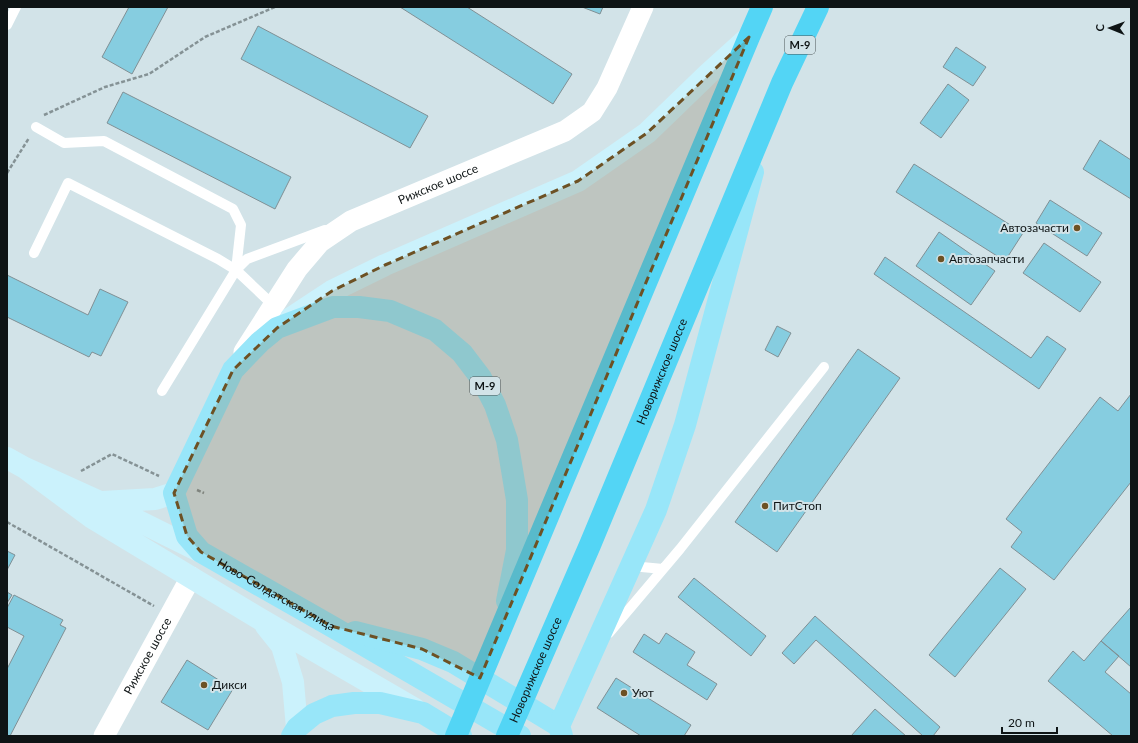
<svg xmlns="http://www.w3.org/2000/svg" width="1138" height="743" font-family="Lato,sans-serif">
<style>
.building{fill:#86cde0;stroke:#809095}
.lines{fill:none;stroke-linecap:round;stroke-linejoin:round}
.path{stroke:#859295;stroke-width:2.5;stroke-dasharray:4 2;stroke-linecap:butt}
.lane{stroke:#fff;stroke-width:10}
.street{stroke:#fff;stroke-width:21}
.secondary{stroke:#cbf2fc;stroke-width:22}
.primary{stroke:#98e6f9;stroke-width:22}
.highway{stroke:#53d5f5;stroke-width:22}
.marked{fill:#6d5124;fill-opacity:0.2;stroke:#6d5124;stroke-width:3;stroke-dasharray:8 5;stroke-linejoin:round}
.poi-dot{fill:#6d5124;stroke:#d2e3e8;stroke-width:1.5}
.labels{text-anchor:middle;stroke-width:4;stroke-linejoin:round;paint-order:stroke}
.shield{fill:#d2e3e8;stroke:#495254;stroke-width:1}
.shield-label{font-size:11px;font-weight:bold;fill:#0e1415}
.street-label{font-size:12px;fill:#0e1415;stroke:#d2e3e8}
.poi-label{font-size:12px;fill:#0e1415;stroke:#d2e3e8;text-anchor:start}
</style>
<rect width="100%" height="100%" fill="#d2e3e8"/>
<path class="building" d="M129 7H168L132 74 102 57Z
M400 7H467L572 74 553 104Z
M582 7H603L600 14Z
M258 26 428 116 410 148 241 59Z
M956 47 986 67 973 86 943 67Z
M948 84 969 100 941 138 920 123Z
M123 92 291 177 275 209 107 123Z
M1100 140 1131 160V199L1083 169Z
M914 164 1023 233 1005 261 896 192Z
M1050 200 1102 233 1087 256 1036 223Z
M939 232 995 271 971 305 916 266Z
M1044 243 1101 282 1080 312 1023 273Z
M885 257 1031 358 1047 336 1066 349 1039 389 874 274Z
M7 275 88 315 100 289 128 302 101 356 92 352 89 357 7 317Z
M777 326 791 333 778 357 765 350Z
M858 349 900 378 777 552 735 522Z
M1131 394V482L1054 580 1011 547 1022 532 1006 519 1100 397 1118 411Z
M7 551 15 555 7 570Z
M1000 568 1026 589 955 677 929 655Z
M694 578 766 636 751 656 678 597Z
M7 592 12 595 7 603Z
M14 595 63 620 60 625 66 628 10 736H7V669L24 636 7 627V608Z
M1131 607V667L1101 641Z
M815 616 940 727 933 736H923L816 640 794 664 782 653Z
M666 633 695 652 687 665 717 684 707 700 633 652 644 634 659 644Z
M1101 641 1119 656 1105 672 1131 694V736H1113L1048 681 1073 651 1084 661Z
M187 660 233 689 208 730 161 702Z
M616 678 691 725 684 736H641L597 708Z
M875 709 906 736H851Z"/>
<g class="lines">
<path class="path" d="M44 115 105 87 149 74 205 37 275 7
M7 173 29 138
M81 471 112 454 159 476
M197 490 204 493
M7 522 154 606"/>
<path class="lane" d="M7 25 16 7
M36 127 64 143 104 141 233 209 241 225 236 270
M34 253 68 183 218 259 236 270 274 306
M162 391 236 270 247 259 325 230
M631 566 663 569
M609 633 680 549 824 367"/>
<g class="street">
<path id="s1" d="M244 352 297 269 320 242 351 221 565 131 592 112 607 88 643 7"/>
<path id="s2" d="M104 736 191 577"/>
</g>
<path class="secondary" d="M291 318 332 291 385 265 578 181 647 133 708 74 749 37
M7 458 25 468 100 502 201 552
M25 468 91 517 260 619 415 709
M102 502 155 499 174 493
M266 626 282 646 293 682 297 728"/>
<g class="primary">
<path id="s3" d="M507 601 517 550V500L507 440 495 405 481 378 462 353 435 330 390 311 359 307H333L277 328 260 342 233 370 174 493 187 536 201 552 331 626 520 736"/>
<path d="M355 632 422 649 453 662 559 726"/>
<path d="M292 736 297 728 314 714 332 706 354 703H380L423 713 461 736"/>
<path d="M562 736 559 726 656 510 685 425 753 172"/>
</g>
<g class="highway">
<path d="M456 736 749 37 762 7"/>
<path id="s4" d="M507 736 590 545 782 83 818 7"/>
</g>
</g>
<path class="marked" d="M749 37 480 678 422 649 331 626 201 552 187 536 174 493 233 370 277 328 332 291 385 265 578 181 647 133Z"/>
<g class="poi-dot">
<circle cx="1077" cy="228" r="4"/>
<circle cx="941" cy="259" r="4"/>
<circle cx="765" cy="506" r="4"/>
<circle cx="204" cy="685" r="4"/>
<circle cx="624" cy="693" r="4"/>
</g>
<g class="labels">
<g class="shield">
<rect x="785" y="36" width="30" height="18" rx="3"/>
<rect x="470" y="377" width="30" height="18" rx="3"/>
</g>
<g class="shield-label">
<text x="800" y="49">М-9</text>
<text x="485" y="390">М-9</text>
</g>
<g class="street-label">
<text dy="4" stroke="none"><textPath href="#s1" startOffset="266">Рижское шоссе</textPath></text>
<text dy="4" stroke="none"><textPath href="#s4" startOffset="396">Новорижское шоссе</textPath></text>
<text dy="4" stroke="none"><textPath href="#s3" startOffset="813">Ново-Солдатская улица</textPath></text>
<text dy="4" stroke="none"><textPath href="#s2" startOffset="91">Рижское шоссе</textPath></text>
<text dy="4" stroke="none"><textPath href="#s4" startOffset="72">Новорижское шоссе</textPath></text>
</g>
<g class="poi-label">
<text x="1069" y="232" text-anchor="end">Автозачасти</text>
<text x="949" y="263">Автозапчасти</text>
<text x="773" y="510">ПитСтоп</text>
<text x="212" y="689">Дикси</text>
<text x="632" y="697">Уют</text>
</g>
</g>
<rect width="1138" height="743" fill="none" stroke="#0e1415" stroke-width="16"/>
<g transform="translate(1110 28) rotate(271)" stroke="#d2e3e8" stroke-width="3" paint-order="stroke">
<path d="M0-3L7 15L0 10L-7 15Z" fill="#0e1415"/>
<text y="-6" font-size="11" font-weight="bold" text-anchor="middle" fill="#0e1415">С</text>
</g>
<path d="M1002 727v6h55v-6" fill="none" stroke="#0e1415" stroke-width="2"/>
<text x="1008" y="727" font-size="12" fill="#0e1415" stroke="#d2e3e8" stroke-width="3" paint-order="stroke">20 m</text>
</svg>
